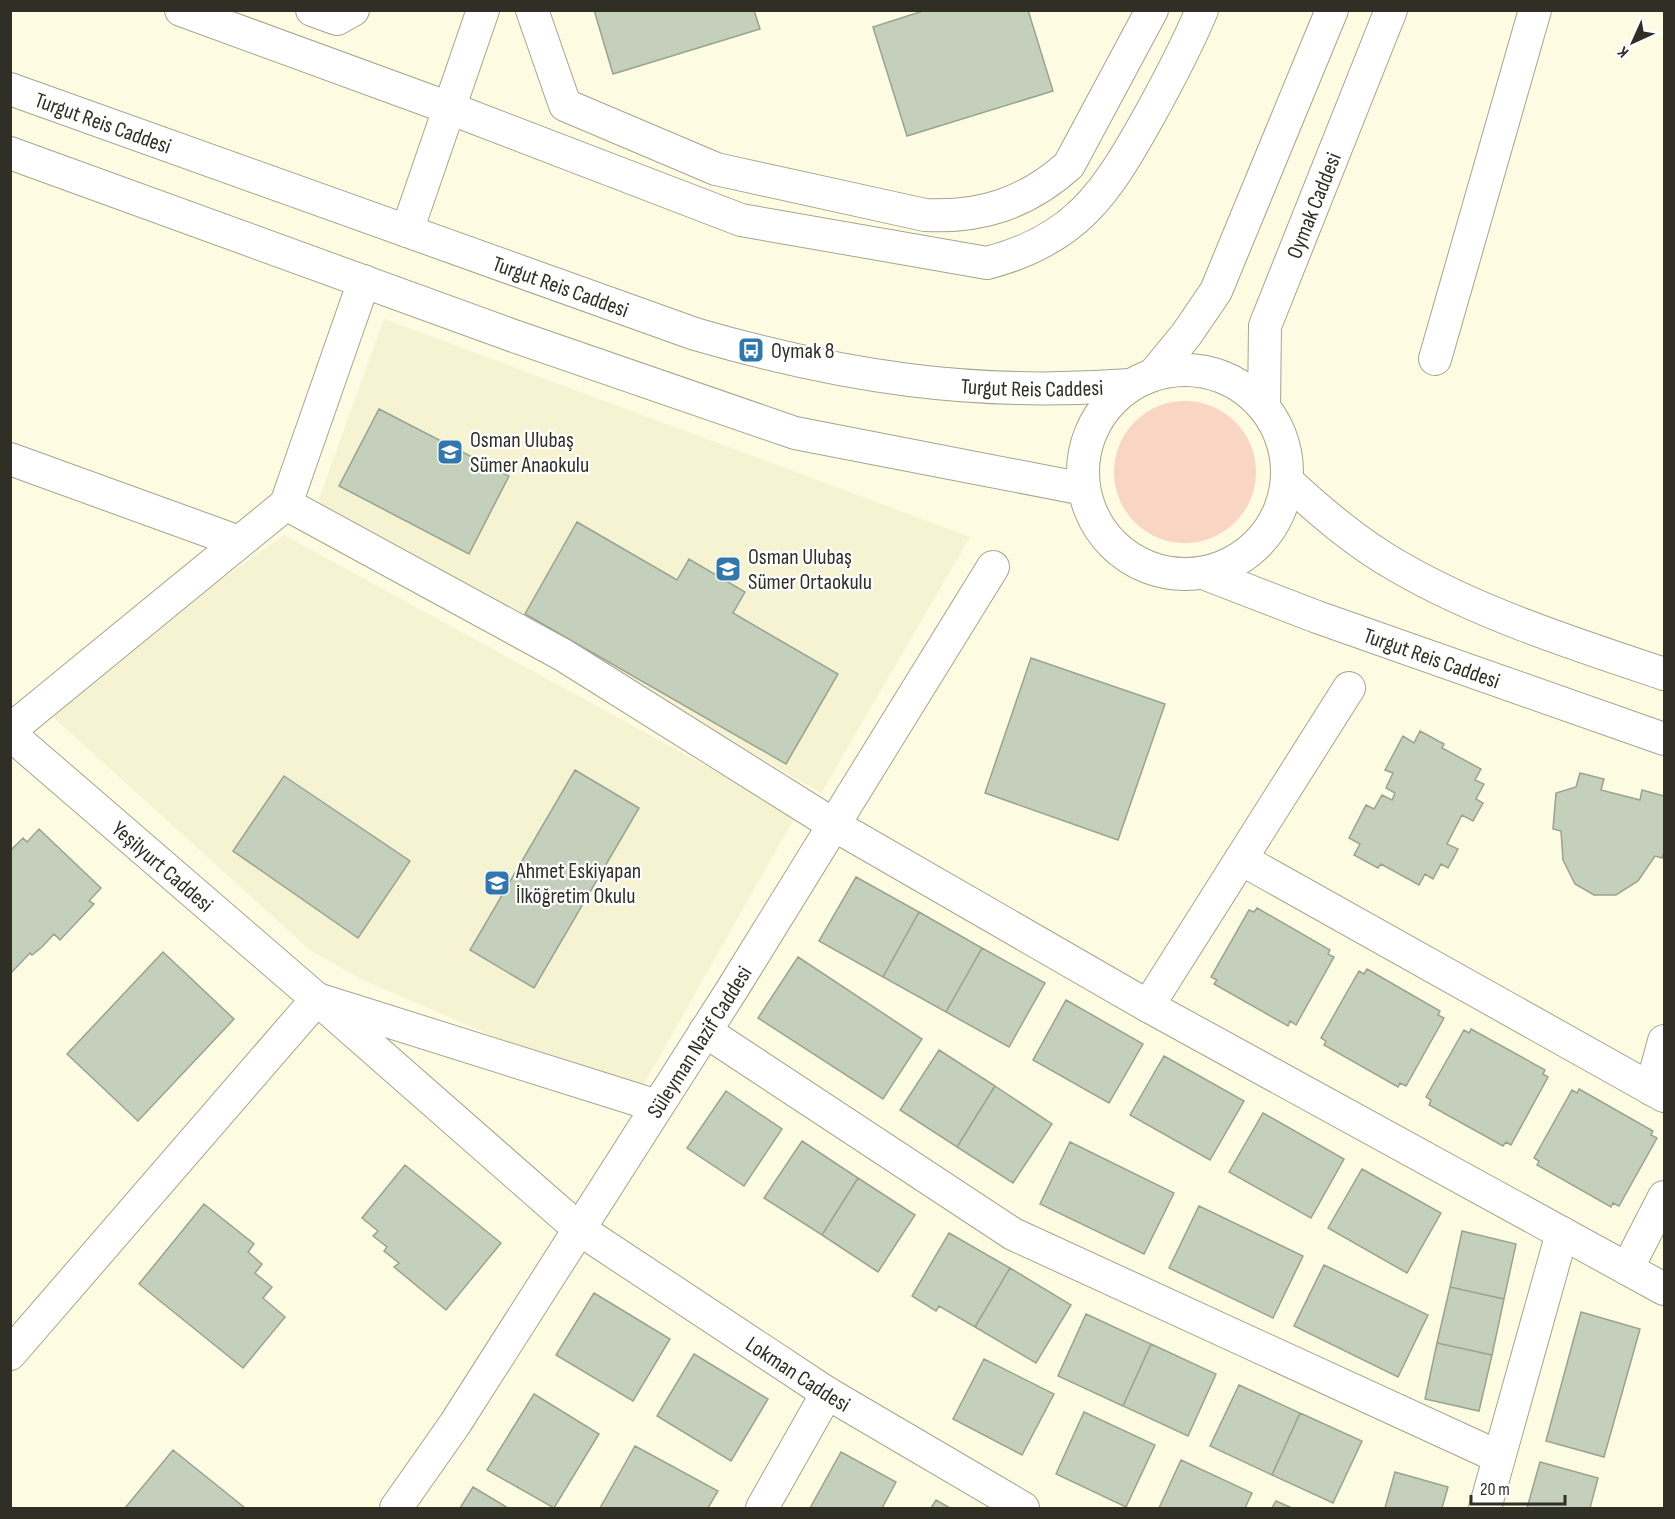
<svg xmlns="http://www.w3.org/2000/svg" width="1675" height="1519" font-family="'Sofia Sans Condensed',sans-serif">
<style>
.built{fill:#f6f3d3}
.green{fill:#f9d5c4}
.building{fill:#c4d0bb;stroke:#98a48f;stroke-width:1.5}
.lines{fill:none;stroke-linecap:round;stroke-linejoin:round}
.minor-casing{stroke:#a6a48d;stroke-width:34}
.minor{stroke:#fff;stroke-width:32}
.labels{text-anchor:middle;stroke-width:4.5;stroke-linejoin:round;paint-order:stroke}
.street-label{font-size:22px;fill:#302f26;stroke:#fff}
.poi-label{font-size:22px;fill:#302f26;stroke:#fff;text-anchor:start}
</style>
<rect width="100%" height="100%" fill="#fefbe3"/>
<path class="built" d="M384 319 970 537 821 793 488 601 316 507Z
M284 535 796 815 636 1098 361 979 310 950 42 707Z"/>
<path class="green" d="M1114 472a71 71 0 1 1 142 0a71 71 0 1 1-142 0Z"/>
<path class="building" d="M594 10H754L760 29 613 74Z
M926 10H1028L1053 91 907 136 873 27Z
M379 409 509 476 469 554 339 486Z
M577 522 677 580 689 559 745 592 733 613 838 674 786 764 525 614Z
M1031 658 1165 704 1118 840 985 793Z
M1420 731 1444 744 1442 748 1481 769 1475 780 1484 784 1476 799 1483 803 1473 821 1462 815 1447 844 1458 849 1448 868 1441 864 1433 879 1425 874 1419 885 1381 864 1378 868 1354 855 1360 844 1349 838 1366 805 1374 809 1382 795 1392 800 1395 793 1386 788 1393 773 1385 770 1403 736 1414 743Z
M575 770 639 808 534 988 470 950Z
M1580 773 1604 779 1601 790 1640 800 1642 790 1664 796V853L1662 858 1655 856 1638 881 1616 895H1594L1575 884 1563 860 1561 831 1553 829 1556 793 1576 787Z
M284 776 410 861 358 938 233 851Z
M39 829 101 888 89 901 94 904 60 940 54 934 42 947 32 955 30 953 11 973 10 851 23 838 27 842Z
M856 877 919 912 883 977 819 941Z
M1257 908 1330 950 1328 954 1334 957 1296 1025 1290 1021 1288 1026 1214 984 1217 980 1211 977 1249 910 1254 912Z
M919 912 982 948 946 1012 883 977Z
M982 948 1045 983 1009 1047 946 1012Z
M163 952 234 1019 138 1121 67 1054Z
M798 957 922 1039 883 1099 758 1018Z
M1367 969 1440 1011 1438 1015 1444 1018 1406 1086 1400 1083 1398 1087 1324 1045 1326 1041 1321 1038 1359 971 1364 974Z
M1066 1000 1143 1044 1109 1103 1033 1060Z
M1471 1029 1545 1070 1543 1074 1548 1077 1511 1145 1506 1142 1503 1146 1429 1105 1431 1100 1426 1097 1464 1030 1469 1033Z
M939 1050 995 1086 957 1147 900 1110Z
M1164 1056 1244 1101 1210 1160 1130 1115Z
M995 1086 1052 1124 1013 1183 957 1147Z
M1579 1089 1653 1131 1651 1135 1657 1138 1619 1206 1613 1203 1611 1207 1537 1165 1539 1161 1534 1158 1572 1090 1577 1093Z
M726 1091 782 1129 744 1186 687 1148Z
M1263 1113 1344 1159 1311 1218 1229 1172Z
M802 1141 858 1178 822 1235 764 1198Z
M1070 1142 1174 1193 1144 1254 1040 1204Z
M405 1165 501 1243 446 1310 394 1267 399 1263 384 1251 387 1247 373 1236 378 1231 362 1218Z
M1362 1169 1441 1213 1407 1273 1328 1228Z
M858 1178 915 1215 878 1272 822 1235Z
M204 1204 254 1244 248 1252 262 1264 255 1273 272 1287 263 1298 285 1317 243 1368 139 1284Z
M1199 1206 1303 1256 1273 1318 1169 1268Z
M1462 1231 1516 1244 1504 1299 1450 1287Z
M949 1233 1010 1268 975 1327 939 1306 936 1311 912 1296Z
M1324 1265 1428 1315 1398 1377 1294 1326Z
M1010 1268 1071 1305 1036 1363 975 1327Z
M1450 1287 1504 1299 1492 1355 1437 1343Z
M594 1293 670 1339 633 1401 556 1355Z
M1581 1312 1640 1329 1604 1457 1546 1441Z
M1086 1314 1151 1344 1123 1406 1058 1376Z
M1437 1343 1492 1355 1479 1411 1425 1399Z
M1151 1344 1216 1374 1188 1436 1123 1406Z
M694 1354 768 1399 731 1461 657 1416Z
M984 1359 1054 1394 1022 1455 953 1419Z
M1239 1385 1300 1413 1272 1475 1210 1446Z
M534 1394 599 1434 554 1508 487 1470Z
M1084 1412 1155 1445 1126 1507 1056 1474Z
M1300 1413 1362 1441 1333 1503 1272 1475Z
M635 1446 718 1491 708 1508H600Z
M173 1450 245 1508H125Z
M841 1452 896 1482 882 1508H810Z
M1181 1460 1252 1493 1245 1508H1159Z
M1540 1462 1598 1478 1590 1508H1527Z
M1395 1472 1448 1487 1442 1508H1385Z
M473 1487 508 1508H460Z
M936 1500 950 1508H931Z
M1276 1501 1292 1508H1272Z"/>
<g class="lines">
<g class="minor-casing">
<g id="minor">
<path d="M181 10 449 108 741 220 987 263C1076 240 1106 193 1148 118 1168 82 1186 48 1202 10"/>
<path d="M312 10 337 19 353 10"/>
<path d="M532 10 565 105 716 169 925 215C981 218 1027 203 1069 165L1152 10"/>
<path id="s1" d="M10 89 695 334C843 377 975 397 1130 385"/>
<path d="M10 153 511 335 795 433 1084 489"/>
<path d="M407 231 483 10"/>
<path d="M364 281 286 504 563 655 834 825 1148 1006 1664 1289"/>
<path d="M1435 359 1535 10"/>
<circle cx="1185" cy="472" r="102"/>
<path d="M1154 374 1186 335 1216 291 1332 10"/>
<path id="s2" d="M1264 406 1265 326 1391 10"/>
<path d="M10 459 239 542"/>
<path d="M1287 481C1322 513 1358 544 1399 567 1478 613 1577 645 1664 674"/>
<path id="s3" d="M1203 573 1317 617 1664 739"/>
<path d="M10 730 286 504"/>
<path id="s4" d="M10 734 317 999 10 1354"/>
<path d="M1241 859 1664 1096"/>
<path d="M1148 1006 1349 688"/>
<path d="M705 1031 1013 1234 1499 1457"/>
<path d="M1651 1089 1664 1041"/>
<path id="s5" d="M657 1106 317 999 579 1229 827 1393 1023 1508"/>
<path d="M1627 1269 1664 1197"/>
<path id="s6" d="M396 1508 455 1424 733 988 993 567"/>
<path d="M762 1508 827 1393"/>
<path d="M1485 1508 1562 1233"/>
</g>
</g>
<use href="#minor" class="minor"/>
</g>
<defs>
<g id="bus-square" transform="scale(1.35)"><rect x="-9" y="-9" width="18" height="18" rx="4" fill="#3177ac" stroke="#fff"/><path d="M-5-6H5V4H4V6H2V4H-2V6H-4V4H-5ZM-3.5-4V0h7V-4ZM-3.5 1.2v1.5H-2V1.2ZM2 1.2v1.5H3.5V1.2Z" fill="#fff"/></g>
<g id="school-square" transform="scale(1.35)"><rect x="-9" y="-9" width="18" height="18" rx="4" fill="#3177ac" stroke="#fff"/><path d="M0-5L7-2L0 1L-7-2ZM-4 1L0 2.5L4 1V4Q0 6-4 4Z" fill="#fff"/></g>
</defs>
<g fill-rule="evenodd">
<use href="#bus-square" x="751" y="350"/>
<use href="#school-square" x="450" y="452"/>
<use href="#school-square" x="728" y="569"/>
<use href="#school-square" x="497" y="883"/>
</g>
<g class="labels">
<g class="street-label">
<text dy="8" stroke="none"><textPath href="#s1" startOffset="99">Turgut Reis Caddesi</textPath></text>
<text dy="8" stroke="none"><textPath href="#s2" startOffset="210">Oymak Caddesi</textPath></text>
<text dy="8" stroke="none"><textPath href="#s1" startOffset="585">Turgut Reis Caddesi</textPath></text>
<text dy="8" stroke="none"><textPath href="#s1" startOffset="1070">Turgut Reis Caddesi</textPath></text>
<text dy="8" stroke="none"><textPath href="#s3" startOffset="244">Turgut Reis Caddesi</textPath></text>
<text dy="8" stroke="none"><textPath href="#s4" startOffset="202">Yeşilyurt Caddesi</textPath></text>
<text dy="8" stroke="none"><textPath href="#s6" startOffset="556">Süleyman Nazif Caddesi</textPath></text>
<text dy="8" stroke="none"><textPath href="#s5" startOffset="968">Lokman Caddesi</textPath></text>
</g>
<g class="poi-label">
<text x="771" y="358">Oymak 8</text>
<text x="470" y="447">Osman Ulubaş<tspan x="470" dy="25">Sümer Anaokulu</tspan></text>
<text x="748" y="564">Osman Ulubaş<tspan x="748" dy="25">Sümer Ortaokulu</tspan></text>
<text x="516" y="878">Ahmet Eskiyapan<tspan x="516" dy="25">İlköğretim Okulu</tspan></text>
</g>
</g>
<rect width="1675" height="1519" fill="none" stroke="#302f26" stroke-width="24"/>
<g transform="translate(1633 42) rotate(225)" stroke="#ffffff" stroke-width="4.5" paint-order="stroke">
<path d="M0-4.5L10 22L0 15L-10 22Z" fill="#302f26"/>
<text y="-9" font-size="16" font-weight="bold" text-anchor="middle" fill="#302f26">K</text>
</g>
<path d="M1471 1495v9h94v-9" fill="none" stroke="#302f26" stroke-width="3"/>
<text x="1480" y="1495" font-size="18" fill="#302f26" stroke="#ffffff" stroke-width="4.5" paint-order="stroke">20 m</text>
</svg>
